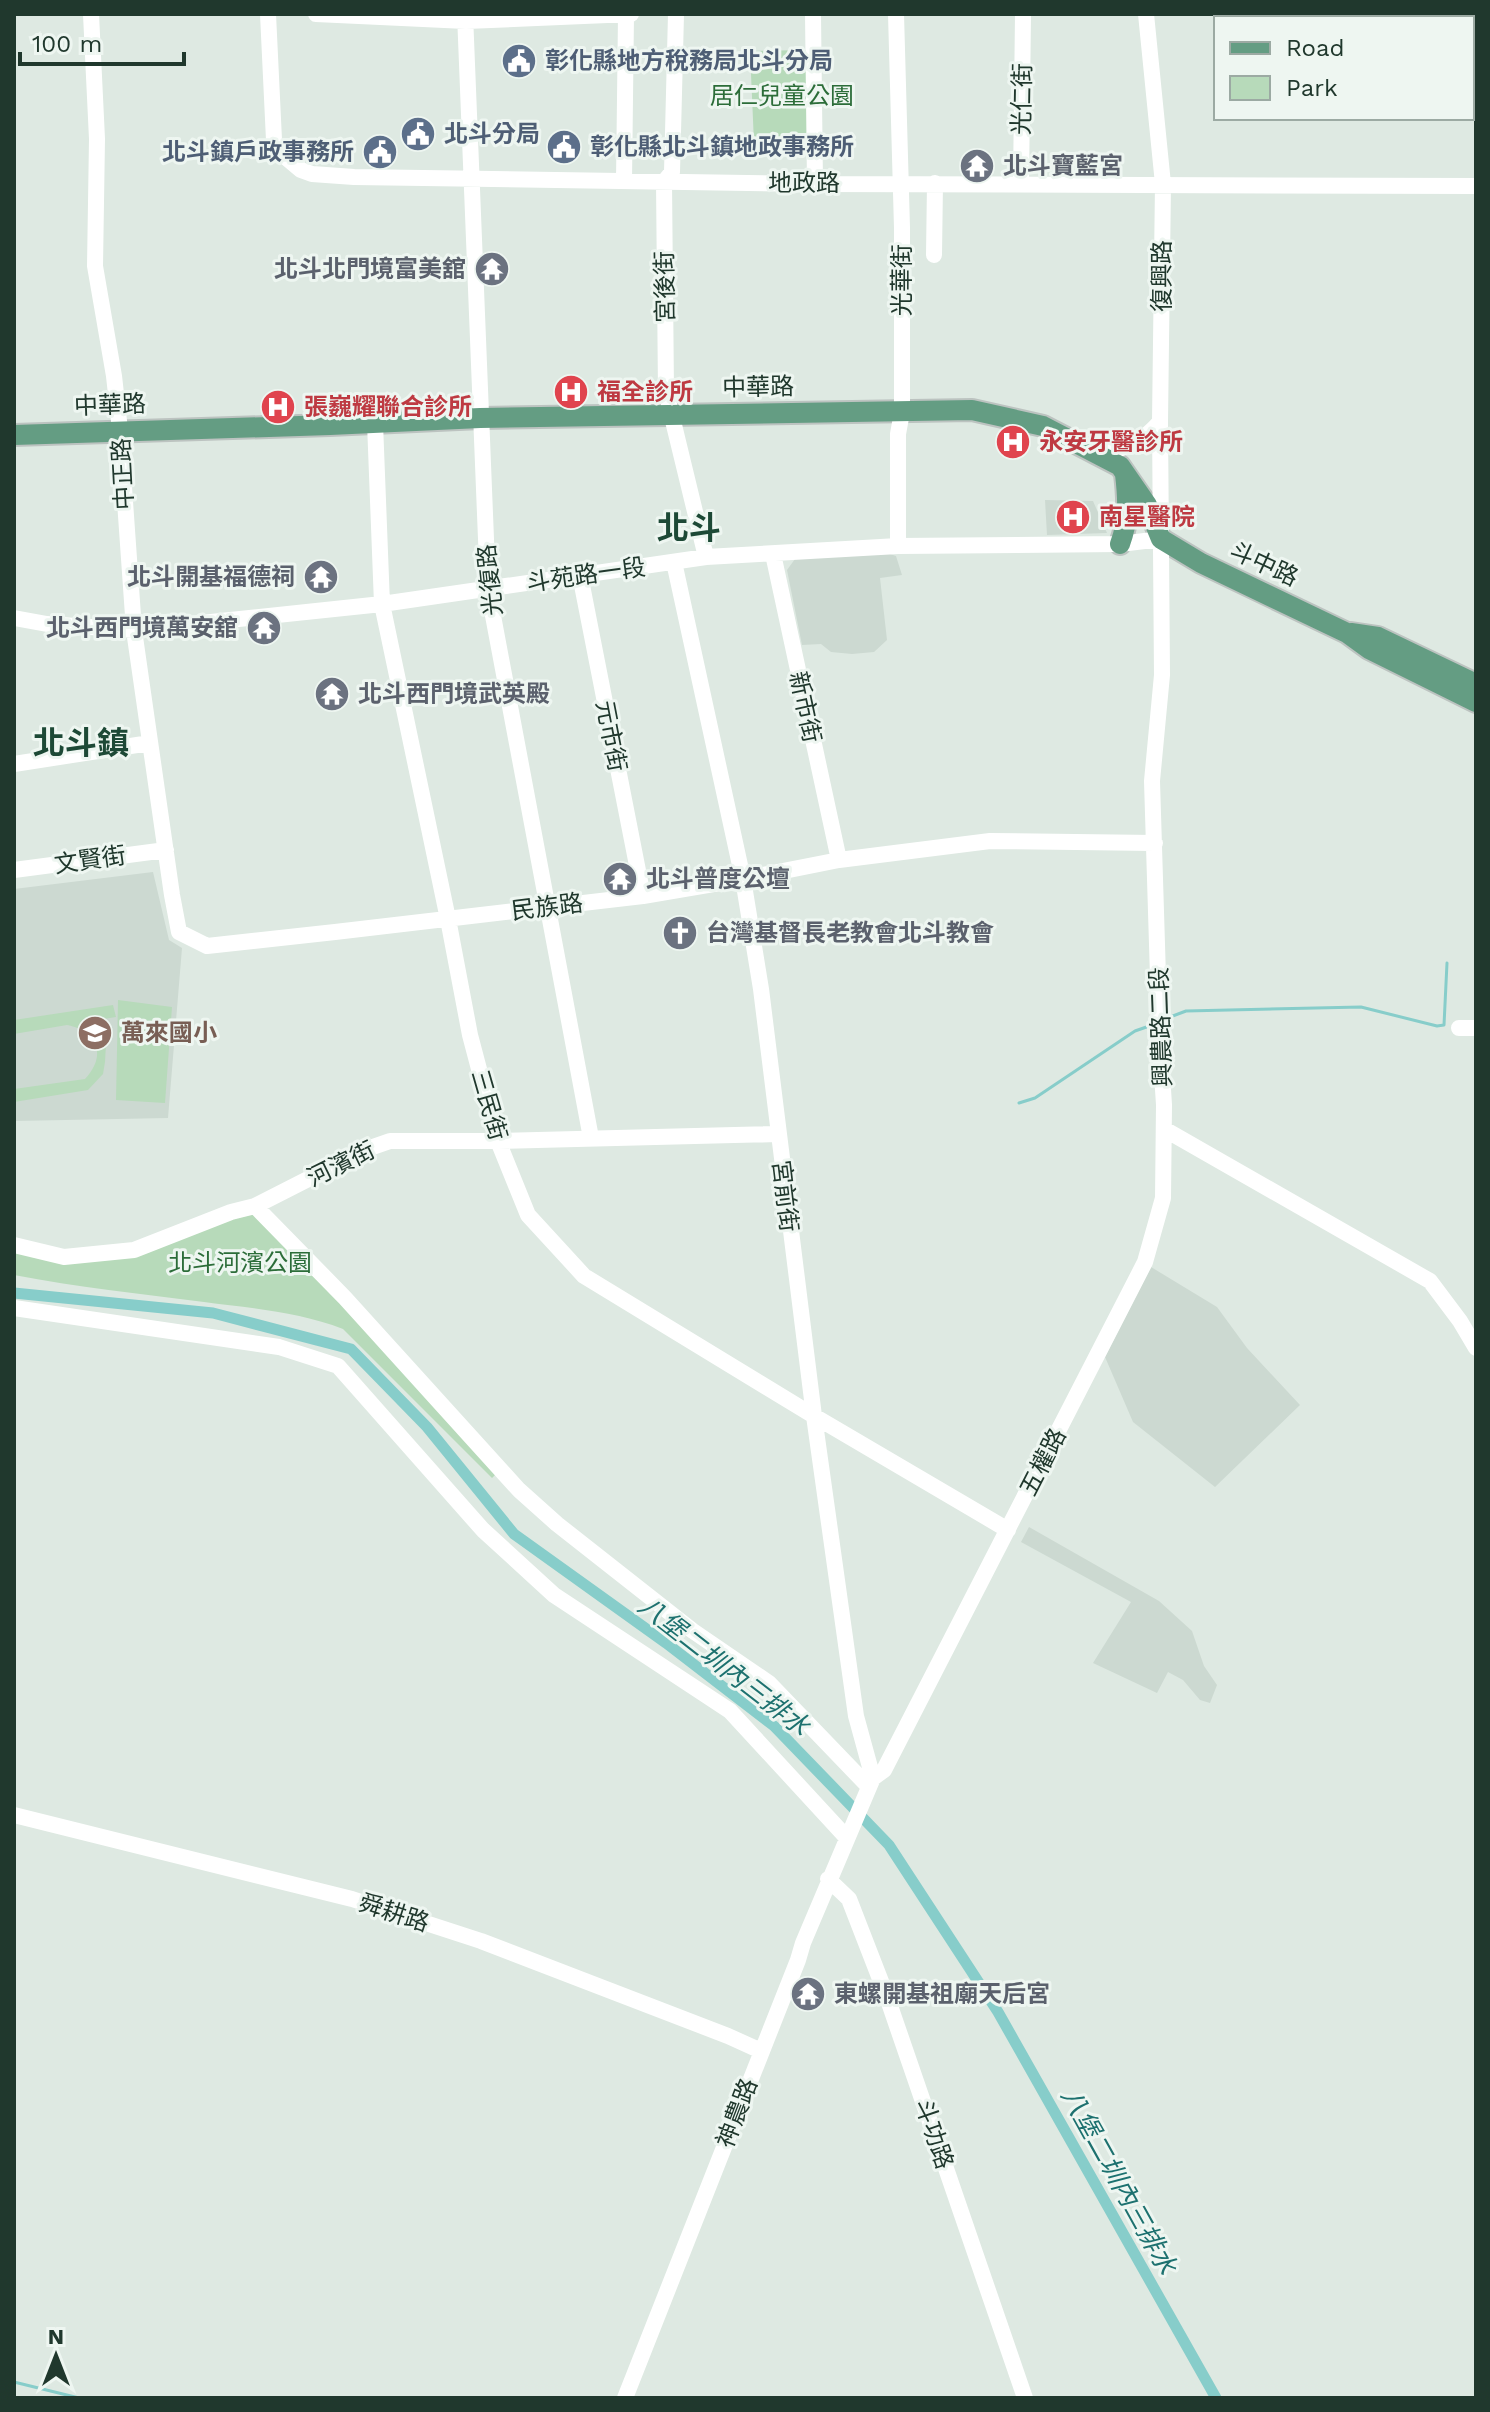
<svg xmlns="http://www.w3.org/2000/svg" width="1490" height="2412" font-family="'Work Sans','Noto Sans TC',sans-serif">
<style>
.built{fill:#ccd9d1}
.green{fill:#b7daba}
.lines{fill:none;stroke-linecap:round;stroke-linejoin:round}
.stream{stroke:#87cdca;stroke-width:3}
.canal{stroke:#87cdca;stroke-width:11}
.major-casing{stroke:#bcc3c0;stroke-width:24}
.minor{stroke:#fff;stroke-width:16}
.major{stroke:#649d83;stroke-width:20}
.labels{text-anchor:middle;stroke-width:6;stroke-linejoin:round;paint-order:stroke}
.service-label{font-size:24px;font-weight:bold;fill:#4e5e75;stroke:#eef6f1;text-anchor:start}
.park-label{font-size:24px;fill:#2c6d39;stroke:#eef6f1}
.street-label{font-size:24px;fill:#20382d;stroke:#eef6f1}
.worship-label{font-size:24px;font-weight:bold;fill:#5b616d;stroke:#eef6f1;text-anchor:start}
.health-label{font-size:24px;font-weight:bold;fill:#be3a42;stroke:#eef6f1;text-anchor:start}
.education-label{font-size:24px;font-weight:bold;fill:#785e54;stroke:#eef6f1;text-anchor:start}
.water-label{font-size:26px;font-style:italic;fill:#1d716f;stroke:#eef6f1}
.district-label{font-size:32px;font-weight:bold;fill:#1d4936;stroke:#eef6f1}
</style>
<rect width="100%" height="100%" fill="#dee9e2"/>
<path class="built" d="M1045 500 1093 501 1107 533 1047 535Z
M884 552 896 556 902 575 880 578 887 640 874 652 852 654 831 652 821 644 802 645 787 570 795 559Z
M153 872 169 940 182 948 168 1118 14 1121V889Z
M1151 1267 1217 1307 1247 1348 1300 1405 1215 1487 1133 1422 1105 1357Z
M1029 1527 1159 1601 1192 1631 1204 1666 1217 1685 1210 1703 1200 1700 1183 1680 1168 1672 1157 1693 1093 1663 1131 1602 1021 1542Z"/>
<path class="green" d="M810 50 813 141 754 143 750 51Z
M118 1000 172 1007 165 1103 116 1100Z
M113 1005 116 1017 97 1020 106 1044 105 1062 103 1074 88 1090 14 1102V1089L85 1079C107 1056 98 1031 67 1025L14 1034V1020Z
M251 1212 376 1332 498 1472 492 1478 343 1329C299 1312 250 1308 204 1302 140 1294 77 1287 14 1275V1252L60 1262Z"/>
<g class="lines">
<path class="stream" d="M1165 1019 1186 1011 1361 1007 1437 1026 1444 1025 1447 963
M1019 1103 1035 1098 1135 1031 1155 1024
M14 2382 79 2398"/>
<path class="canal" d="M14 1293 213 1313 351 1349 427 1427 514 1534 666 1643 774 1726 889 1845 998 2012 1216 2398"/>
<g class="major-casing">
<path id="major" d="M14 435 330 425 480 418 972 410 1043 426 1120 466 1147 505 1161 539 1201 563 1347 633 1369 649 1476 702
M1120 544C1129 520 1128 499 1125 474
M1351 633 1378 637 1476 684"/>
</g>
<path class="minor" d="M91 14 97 139 95 266 114 376 120 430 134 630 172 895 179 932 207 946 335 932 643 896 743 879 839 860 990 841 1155 843
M268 14 274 140 276 149 301 170 312 174 354 177 815 184 1476 186
M316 14 466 21 631 14
M465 14 488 589 591 1138
M676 14 672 172 664 182 666 392 706 557
M813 14 815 184
M896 14 902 228V412L898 434V546
M624 181 626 15
M1021 183 1023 14
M934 255 935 183
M375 423 382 604 448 919 470 1035 498 1141 528 1215 584 1276 814 1416 1008 1530
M1099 455C1130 445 1137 447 1160 422
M773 554 839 860
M580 575 643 896
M14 618 47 624 134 630 382 604 706 557 898 546 1120 544 1161 539
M14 764 150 743
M14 870 166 850
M1459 1028H1476
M1164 1129 1430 1281 1460 1321 1476 1348
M255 1206 345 1298 519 1490 557 1524 693 1631 769 1683 869 1787
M14 1245 64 1257 134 1250 231 1212 255 1206 367 1149 390 1141H498L777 1134
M14 1308 279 1347 338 1366 483 1530 554 1595 730 1711 847 1838
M873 1778 884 1770 1145 1262 1163 1198 1164 1105 1160 1042 1152 781 1162 675 1160 422 1163 184 1146 14
M14 1815 352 1899 481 1941 728 2036 761 2051
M828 1879 849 1899 887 1997 1025 2398
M625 2398 798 1960 803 1943 873 1778 856 1716 814 1416 761 989 743 879 674 562"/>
<use href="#major" class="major"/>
</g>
<defs>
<g id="civic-disc" transform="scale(1.8)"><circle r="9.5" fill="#5c6f8a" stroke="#eef6f1"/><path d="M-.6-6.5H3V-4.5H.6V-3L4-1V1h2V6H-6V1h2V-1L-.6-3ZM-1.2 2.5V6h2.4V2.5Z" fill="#fff"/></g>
<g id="temple-disc" transform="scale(1.8)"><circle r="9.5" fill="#6b7280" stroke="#eef6f1"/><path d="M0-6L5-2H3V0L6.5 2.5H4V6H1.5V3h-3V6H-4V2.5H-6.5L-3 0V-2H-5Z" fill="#fff"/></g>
<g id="hospital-disc" transform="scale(1.8)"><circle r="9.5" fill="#e0444e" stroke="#eef6f1"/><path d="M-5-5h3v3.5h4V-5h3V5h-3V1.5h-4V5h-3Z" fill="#fff"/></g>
<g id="church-disc" transform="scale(1.8)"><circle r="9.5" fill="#6b7280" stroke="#eef6f1"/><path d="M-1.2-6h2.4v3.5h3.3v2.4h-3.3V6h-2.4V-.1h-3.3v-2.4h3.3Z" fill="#fff"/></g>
<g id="school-disc" transform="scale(1.8)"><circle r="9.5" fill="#8d6e63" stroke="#eef6f1"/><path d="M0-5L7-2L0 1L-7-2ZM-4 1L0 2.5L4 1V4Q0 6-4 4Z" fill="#fff"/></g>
</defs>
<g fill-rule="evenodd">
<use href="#civic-disc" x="519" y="61"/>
<use href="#civic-disc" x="418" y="134"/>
<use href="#civic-disc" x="564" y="147"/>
<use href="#civic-disc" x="380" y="152"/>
<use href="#temple-disc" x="977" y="166"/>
<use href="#temple-disc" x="492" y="269"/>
<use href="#hospital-disc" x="571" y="392"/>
<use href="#hospital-disc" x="278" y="407"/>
<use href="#hospital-disc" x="1013" y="442"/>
<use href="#hospital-disc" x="1073" y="517"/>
<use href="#temple-disc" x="321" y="577"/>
<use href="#temple-disc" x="264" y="628"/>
<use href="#temple-disc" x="332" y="694"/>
<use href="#temple-disc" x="620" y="879"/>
<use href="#church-disc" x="680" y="933"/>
<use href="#school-disc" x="95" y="1033"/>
<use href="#temple-disc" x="808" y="1994"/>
</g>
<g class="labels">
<g class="service-label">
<text x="545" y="69">彰化縣地方稅務局北斗分局</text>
<text x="444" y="142">北斗分局</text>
<text x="590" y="155">彰化縣北斗鎮地政事務所</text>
<text x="354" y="160" text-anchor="end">北斗鎮戶政事務所</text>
</g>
<g class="park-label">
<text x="782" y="104">居仁兒童公園</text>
<text x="240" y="1271">北斗河濱公園</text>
</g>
<g class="street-label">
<text transform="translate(1022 99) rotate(-89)" y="8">光仁街</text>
<text x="804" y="191">地政路</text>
<text transform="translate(1162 276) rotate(-90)" y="8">復興路</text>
<text transform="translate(902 280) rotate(-90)" y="8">光華街</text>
<text transform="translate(665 287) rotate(-91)" y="8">宮後街</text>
<text transform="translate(758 387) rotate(-1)" y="8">中華路</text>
<text transform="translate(110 405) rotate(-2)" y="8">中華路</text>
<text transform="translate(123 474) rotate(-93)" y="8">中正路</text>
<text transform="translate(1264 564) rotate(25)" y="8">斗中路</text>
<text transform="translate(586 575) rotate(-8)" y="8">斗苑路一段</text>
<text transform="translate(490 580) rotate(-96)" y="8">光復路</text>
<text transform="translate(805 707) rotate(78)" y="8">新市街</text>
<text transform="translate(611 736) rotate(79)" y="8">元市街</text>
<text transform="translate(90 860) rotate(-8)" y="8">文賢街</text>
<text transform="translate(547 907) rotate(-7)" y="8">民族路</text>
<text transform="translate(1161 1027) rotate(-92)" y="8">興農路二段</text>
<text transform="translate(489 1105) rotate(74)" y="8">三民街</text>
<text transform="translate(341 1164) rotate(-26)" y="8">河濱街</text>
<text transform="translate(785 1196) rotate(83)" y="8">宮前街</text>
<text transform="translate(1043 1462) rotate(-63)" y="8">五權路</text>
<text transform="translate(394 1913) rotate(18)" y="8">舜耕路</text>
<text transform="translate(737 2113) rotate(-69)" y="8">神農路</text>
<text transform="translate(934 2134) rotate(71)" y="8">斗功路</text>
</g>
<g class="worship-label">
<text x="1003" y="174">北斗寶藍宮</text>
<text x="466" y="277" text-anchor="end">北斗北門境富美舘</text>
<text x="295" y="585" text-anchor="end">北斗開基福德祠</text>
<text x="238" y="636" text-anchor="end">北斗西門境萬安舘</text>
<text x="358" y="702">北斗西門境武英殿</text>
<text x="646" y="887">北斗普度公壇</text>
<text x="706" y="941">台灣基督長老教會北斗教會</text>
<text x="834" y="2002">東螺開基祖廟天后宮</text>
</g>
<g class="health-label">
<text x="597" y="400">福全診所</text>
<text x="304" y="415">張巍耀聯合診所</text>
<text x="1039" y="450">永安牙醫診所</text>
<text x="1099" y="525">南星醫院</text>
</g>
<g class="education-label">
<text x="121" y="1041">萬來國小</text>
</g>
<g class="water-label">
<text transform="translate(724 1666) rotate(38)" y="9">八堡二圳內三排水</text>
<text transform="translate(1119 2181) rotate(61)" y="9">八堡二圳內三排水</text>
</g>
<g class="district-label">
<text x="689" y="539">北斗</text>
<text x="81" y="754">北斗鎮</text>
</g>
</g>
<rect width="1490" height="2412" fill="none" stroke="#20382d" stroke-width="32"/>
<rect x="1214" y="16" width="260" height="104" fill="#eef6f1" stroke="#9caaa3" stroke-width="2"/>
<rect x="1230" y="42" width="40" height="12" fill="#649d83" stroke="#9caaa3" stroke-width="2"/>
<text x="1286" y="56" font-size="24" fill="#20382d">Road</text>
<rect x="1230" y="76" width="40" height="24" fill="#b7daba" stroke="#9caaa3" stroke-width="2"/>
<text x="1286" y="96" font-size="24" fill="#20382d">Park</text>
<g transform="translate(56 2356)" stroke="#eef6f1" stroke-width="6" paint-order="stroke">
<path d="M0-6L14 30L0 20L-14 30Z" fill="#20382d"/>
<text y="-12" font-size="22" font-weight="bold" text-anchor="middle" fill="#20382d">N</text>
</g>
<path d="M20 52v12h164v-12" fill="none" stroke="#20382d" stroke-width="4"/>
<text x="32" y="52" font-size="24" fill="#20382d" stroke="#eef6f1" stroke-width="6" paint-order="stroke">100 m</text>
</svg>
